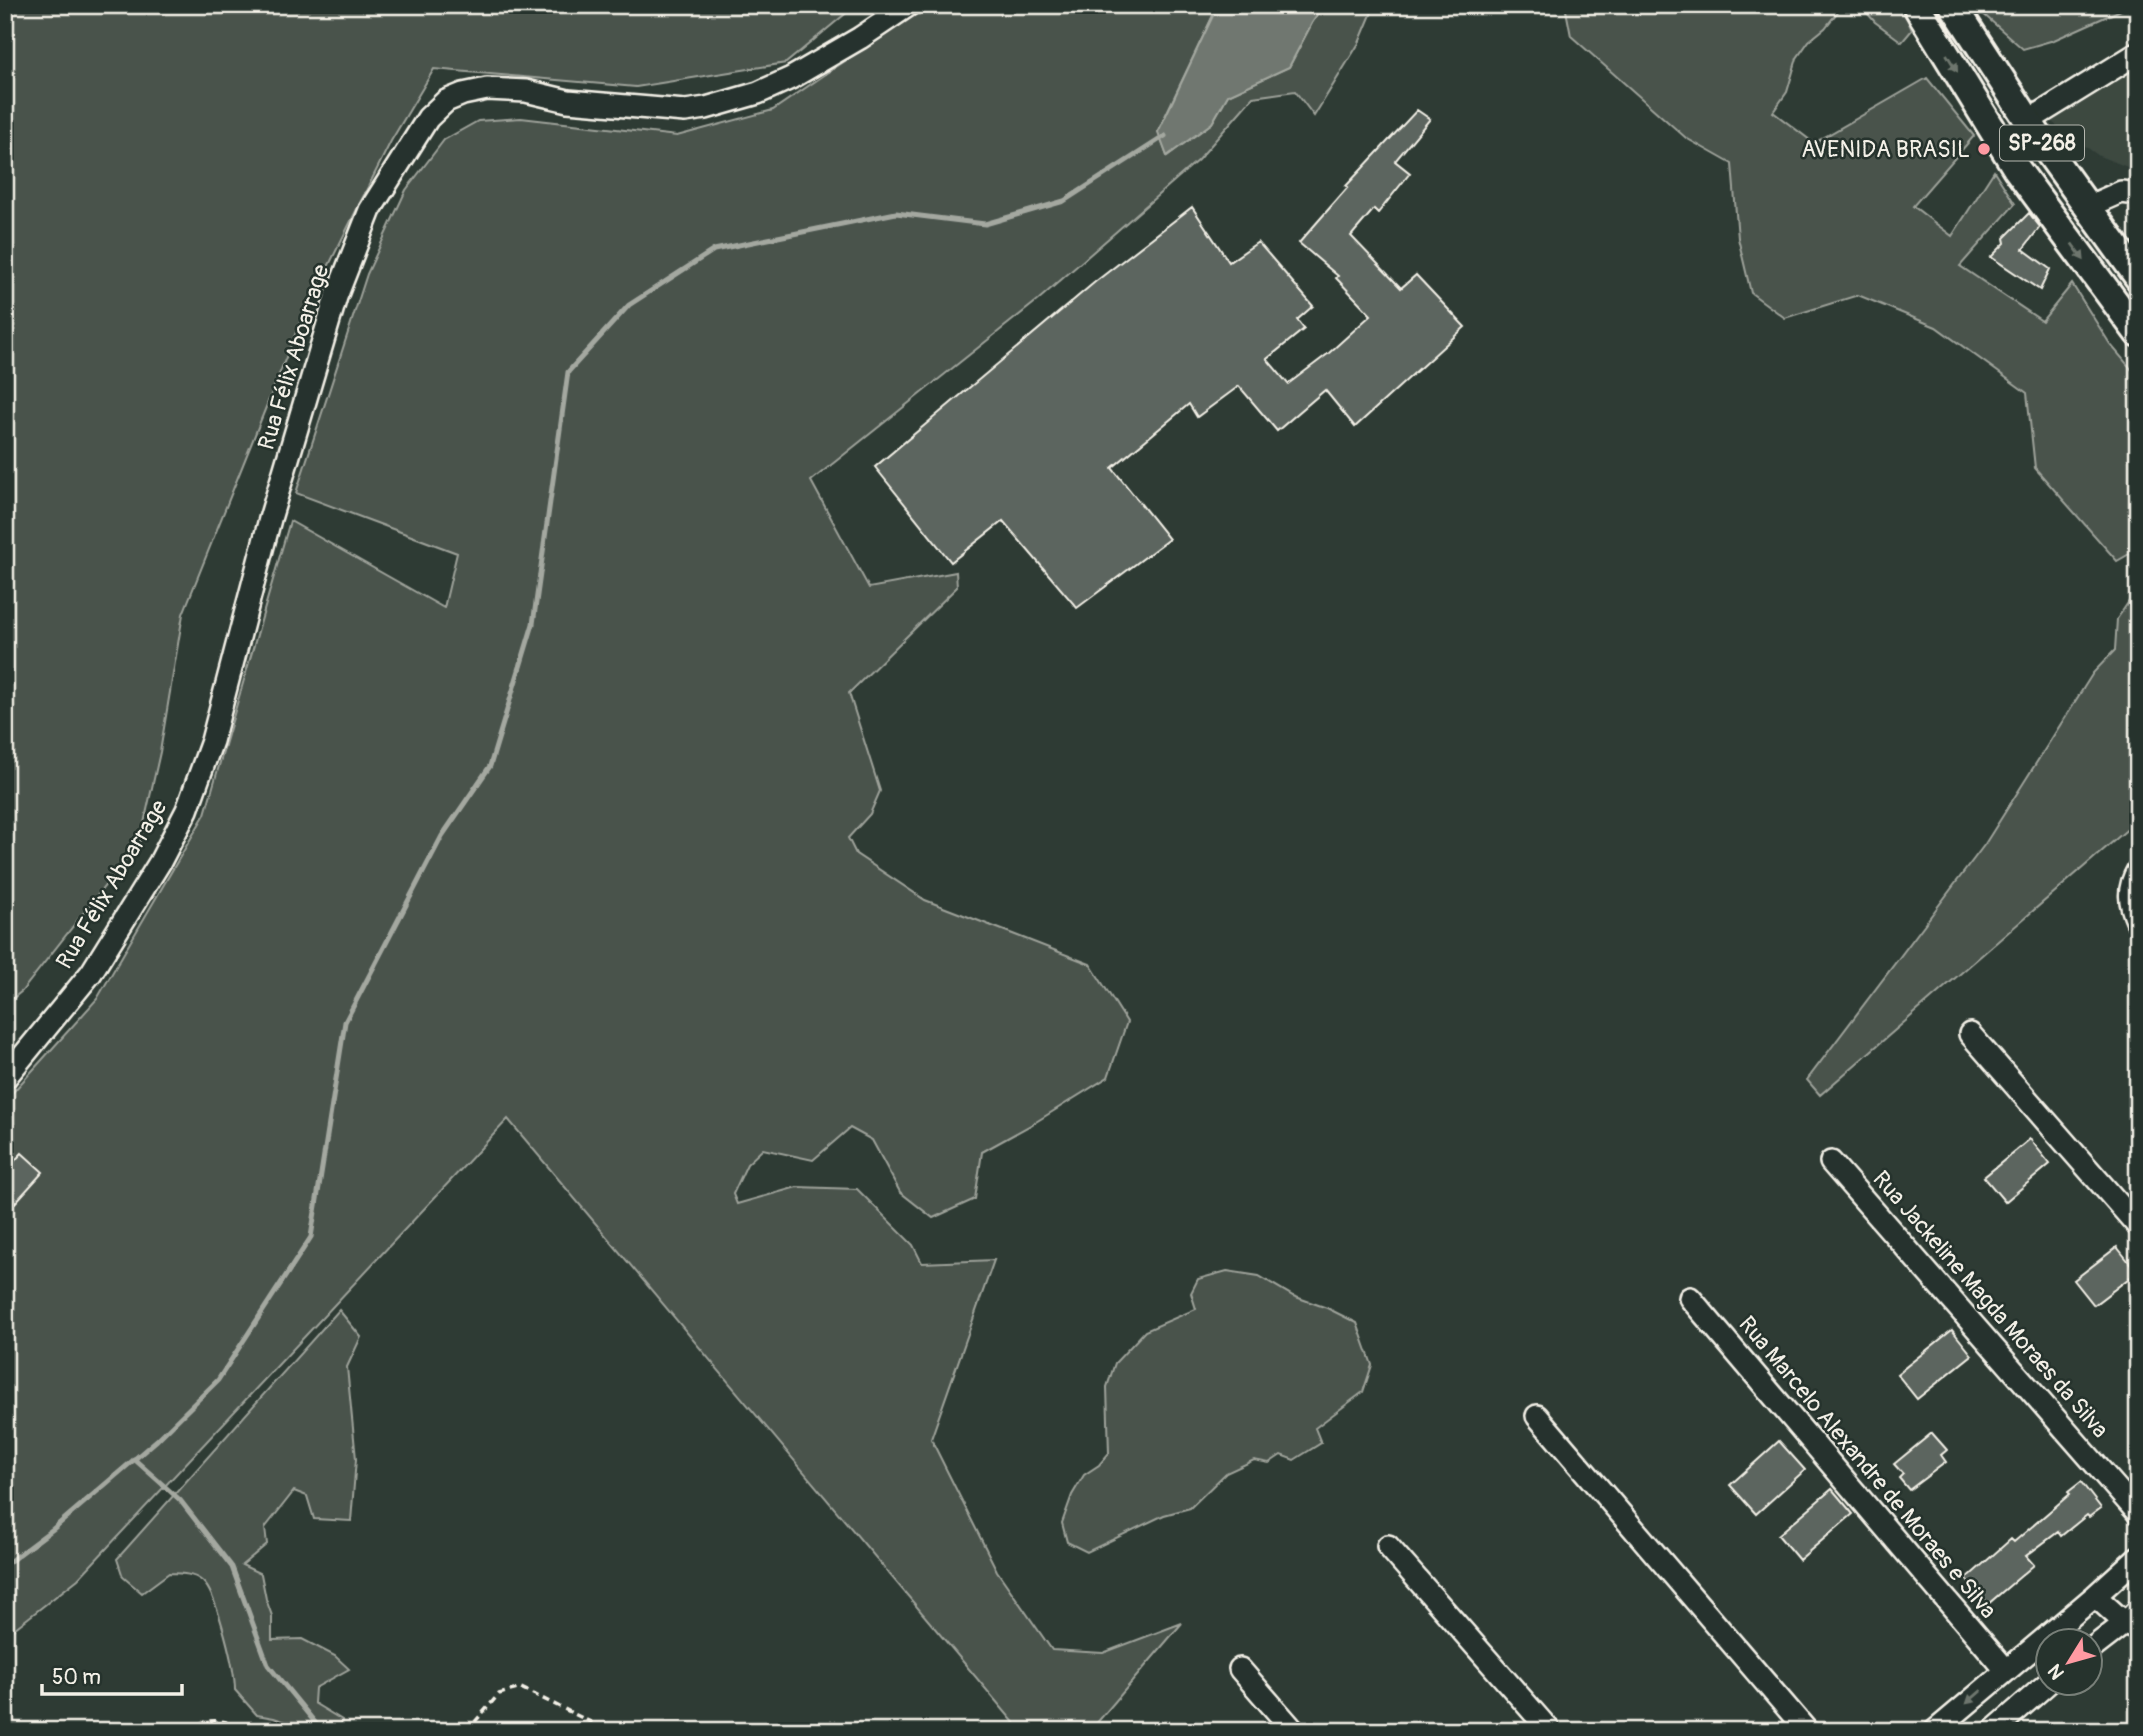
<svg xmlns="http://www.w3.org/2000/svg" width="2143" height="1736" font-family="Pangolin,sans-serif">
<style>
.built{fill:#3c4841}
.green{fill:#48524c;stroke:#9ea29a;stroke-width:2}
.water{fill:#6f7770;stroke:#a4a8a0;stroke-width:2}
.lines{fill:none;stroke-linecap:round;stroke-linejoin:round}
.stream{stroke:#a4a8a0;stroke-width:5}
.building{fill:#5c655e;stroke:#f4f1e8;stroke-width:2}
.minor-casing{stroke:#f4f1e8;stroke-width:26}
.major-casing{stroke:#f4f1e8;stroke-width:32}
.path{stroke:#f4f1e8;stroke-width:3.5;stroke-dasharray:7 5;stroke-linecap:butt}
.minor{stroke:#26332d;stroke-width:21}
.major{stroke:#26332d;stroke-width:26}
.oneway{fill:#6e766e}
.poi-dot{fill:#ff9aa2;stroke:#26332d;stroke-width:2.5}
.labels{text-anchor:middle;stroke-width:5;stroke-linejoin:round;paint-order:stroke}
.shield{fill:#26332d;stroke:#b6b8b0;stroke-width:2}
.shield-label{font-size:21px;font-weight:bold;fill:#f4f1e8}
.poi-label{font-size:23px;fill:#f4f1e8;stroke:#26332d;text-anchor:end}
.street-label{font-size:23px;fill:#f4f1e8;stroke:#26332d}
</style>
<rect width="100%" height="100%" fill="#2e3b34"/>
<filter id="ink" filterUnits="userSpaceOnUse"><feTurbulence type="fractalNoise" baseFrequency=".0143" numOctaves="2"/><feDisplacementMap in="SourceGraphic" scale="14" xChannelSelector="R" yChannelSelector="G"/><feConvolveMatrix kernelMatrix="1 2 1 2 8 2 1 2 1" color-interpolation-filters="sRGB"/></filter>
<g filter="url(#ink)">
<path class="built" d="M2138 64V171L2099 156 2053 123 2048 109Z"/>
<path class="green" d="M5 5H856L786 63 636 87 434 69 391 141 299 325 183 614 160 752 140 841 22 991 5 1005Z
M927 5H1218L1158 131 1167 156 1212 123 1228 95 1289 67 1312 23 1324 5H1375L1359 43 1314 116 1295 91 1253 97 1198 160 1038 300 811 481 869 588 956 572 957 587 849 693 880 791 870 814 848 838 856 854 925 900 1090 964 1127 1022 1108 1077 1031 1125 982 1152 975 1199 933 1218 900 1192 872 1140 850 1128 813 1160 763 1149 747 1164 733 1194 737 1204 797 1187 857 1189 913 1245 922 1263 994 1260 931 1439 997 1571 1052 1650 1103 1653 1182 1623 1090 1731H1021L508 1119 78 1579 5 1636V1101L97 999 205 814 290 521 444 608 457 553 296 493 367 274 406 190 444 140 478 121 521 118 677 136 773 110Z
M1565 5H1845L1840 9 1825 28 1809 41 1797 58 1787 92 1773 112 1814 143 1927 78 1974 136 1913 206 1952 236 1994 171 2015 204 1960 266 2042 321 2072 284 2110 344 2138 377V549L2117 561 2035 468 2027 393 1936 327 1858 295 1785 318 1751 293 1738 238 1732 164 1686 138 1571 36Z
M1860 5H1901L1912 30 1902 42 1875 22Z
M1973 5H2132L2054 40 2023 49Z
M2138 588V820L1820 1095 1807 1080 1985 844 2093 673 2115 650 2117 619Z
M1227 1271 1259 1276 1293 1296 1327 1308 1357 1323 1372 1365 1363 1392 1315 1428 1321 1443 1294 1460 1281 1455 1269 1463 1254 1460 1226 1473 1190 1508 1164 1515 1087 1552 1067 1542 1062 1523 1072 1495 1084 1475 1099 1465 1109 1453 1107 1387 1115 1363 1145 1331 1196 1309 1191 1293 1198 1279Z
M339 1310 361 1337 347 1367 356 1459 351 1521 314 1519 307 1496 294 1491 265 1528 267 1544 242 1565 261 1574 266 1599 272 1616V1640L302 1639 335 1656 349 1669 315 1688 314 1703 342 1720 341 1731H313L274 1718 257 1715 235 1690C235 1669 218 1600 205 1584 196 1573 182 1574 169 1573L142 1593 123 1577 117 1559Z"/>
<path class="water" d="M1218 5H1324L1312 23 1289 67 1228 95 1212 123 1167 156 1158 132Z"/>
<g class="lines">
<path class="stream" d="M134 1459 180 1500 232 1567 268 1665 322 1731
M5 1565 53 1529 157 1440 218 1380 311 1237 345 1022 442 836 490 766 533 624 568 372 629 305 714 250 896 213 985 224 1064 201 1165 136"/>
</g>
<path class="building" d="M1417 110 1430 119 1395 161 1410 173 1378 213 1374 209 1351 236 1401 288 1416 275 1465 327 1355 427 1325 390 1277 431 1239 386 1197 417 1189 404 1112 468 1169 539 1077 608 1003 521 951 562 875 467 1095 282 1192 207 1229 262 1258 242 1313 306 1297 320 1304 329 1267 359 1288 384 1329 353 1371 315 1336 278 1338 276 1299 243 1348 187 1346 186Z
M2029 213 2040 227 2023 249 2050 269 2040 290 1991 257 2005 243 2004 238Z
M2030 1139 2050 1164 2005 1202 1984 1177Z
M22 1153 43 1172 5 1214V1171Z
M2117 1247 2137 1272 2094 1305 2074 1280Z
M1952 1330 1972 1355 1917 1399 1897 1374Z
M1932 1433 1947 1450 1941 1455 1946 1462 1909 1490 1899 1478 1903 1474 1894 1464Z
M1779 1441 1805 1470 1756 1514 1730 1485Z
M2081 1482 2101 1508 2089 1517 2087 1515 2061 1536 2058 1532 2026 1556 2034 1565 1988 1604 1966 1579 2011 1539 2014 1542 2070 1494 2068 1492Z
M1832 1489 1853 1514 1799 1560 1778 1535Z"/>
<g class="lines">
<g class="minor-casing">
<path id="minor" d="M2028 121 2138 53
M2087 207 2121 192 2138 194
M2138 870C2127 889 2129 903 2138 923
M1970 1034 2138 1226
M5 1078 91 973 160 862 187 810 212 741 270 519 336 297 370 210 428 118 446 101 463 94 487 89 526 91 568 101 685 111 706 108 758 93 791 78 860 38 909 5
M1831 1162 2138 1513
M1690 1298 2006 1670
M1537 1416 1807 1731
M1388 1546 1550 1731
M2095 1596 2125 1623 2136 1629
M2090 1650 2125 1623 2138 1610
M1240 1669 1294 1731
M1935 1731 2095 1596 2138 1557
M1993 1731 2048 1683"/>
</g>
<g class="major-casing">
<path id="major" d="M1916 5 2016 168 2138 333
M1953 5 2049 153 2138 277"/>
</g>
<path class="path" d="M188 1731C202 1721 210 1719 226 1722L228 1731
M467 1731 499 1694 521 1688 609 1731"/>
<use href="#minor" class="minor"/>
<use href="#major" class="major"/>
</g>
<defs><path id="oneway-solid" d="M-6-.8H1V-3.2L6.5 0L1 3.2V.8H-6Z" transform="scale(1.75)"/></defs>
<g class="oneway">
<use href="#oneway-solid" transform="translate(1952 63) rotate(58)"/>
<use href="#oneway-solid" transform="translate(2078 252) rotate(54)"/>
<use href="#oneway-solid" transform="translate(1974 1697) rotate(139)"/>
</g>
</g>
<circle class="poi-dot" cx="1984" cy="149" r="7"/>
<g class="labels">
<rect class="shield" x="2000" y="125.5" width="84" height="35" rx="5"/>
<g class="shield-label">
<text x="2042" y="150">SP-268</text>
</g>
<g class="poi-label">
<text x="1970" y="157">AVENIDA BRASIL</text>
</g>
<g class="street-label">
<text transform="translate(293 357) rotate(-73)" y="8">Rua Félix Aboarrage</text>
<text transform="translate(111 884) rotate(-59)" y="8">Rua Félix Aboarrage</text>
<text transform="translate(1991 1304) rotate(49)" y="8">Rua Jackeline Magda Moraes da Silva</text>
<text transform="translate(1868 1467) rotate(50)" y="8">Rua Marcelo Alexandre de Moraes e Silva</text>
</g>
</g>
<rect width="2143" height="1736" fill="none" stroke="#26332d" stroke-width="28"/>
<rect x="14" y="14" width="2115" height="1708" fill="none" stroke="#f4f1e8" stroke-width="2.5" filter="url(#ink)"/>
<g transform="translate(2069 1662) rotate(233)"><circle r="33" fill="#26332d" stroke="#787f78" stroke-width="2"/>
<path d="M0-5L12 26L0 18L-12 26Z" fill="#ff9aa2"/>
<text y="-10" font-size="19" font-weight="bold" text-anchor="middle" fill="#f4f1e8">N</text>
</g>
<path d="M42 1684v10h140v-10" fill="none" stroke="#f4f1e8" stroke-width="3.5"/>
<text x="52" y="1684" font-size="21" fill="#f4f1e8" stroke="#26332d" stroke-width="5" paint-order="stroke">50 m</text>
</svg>
